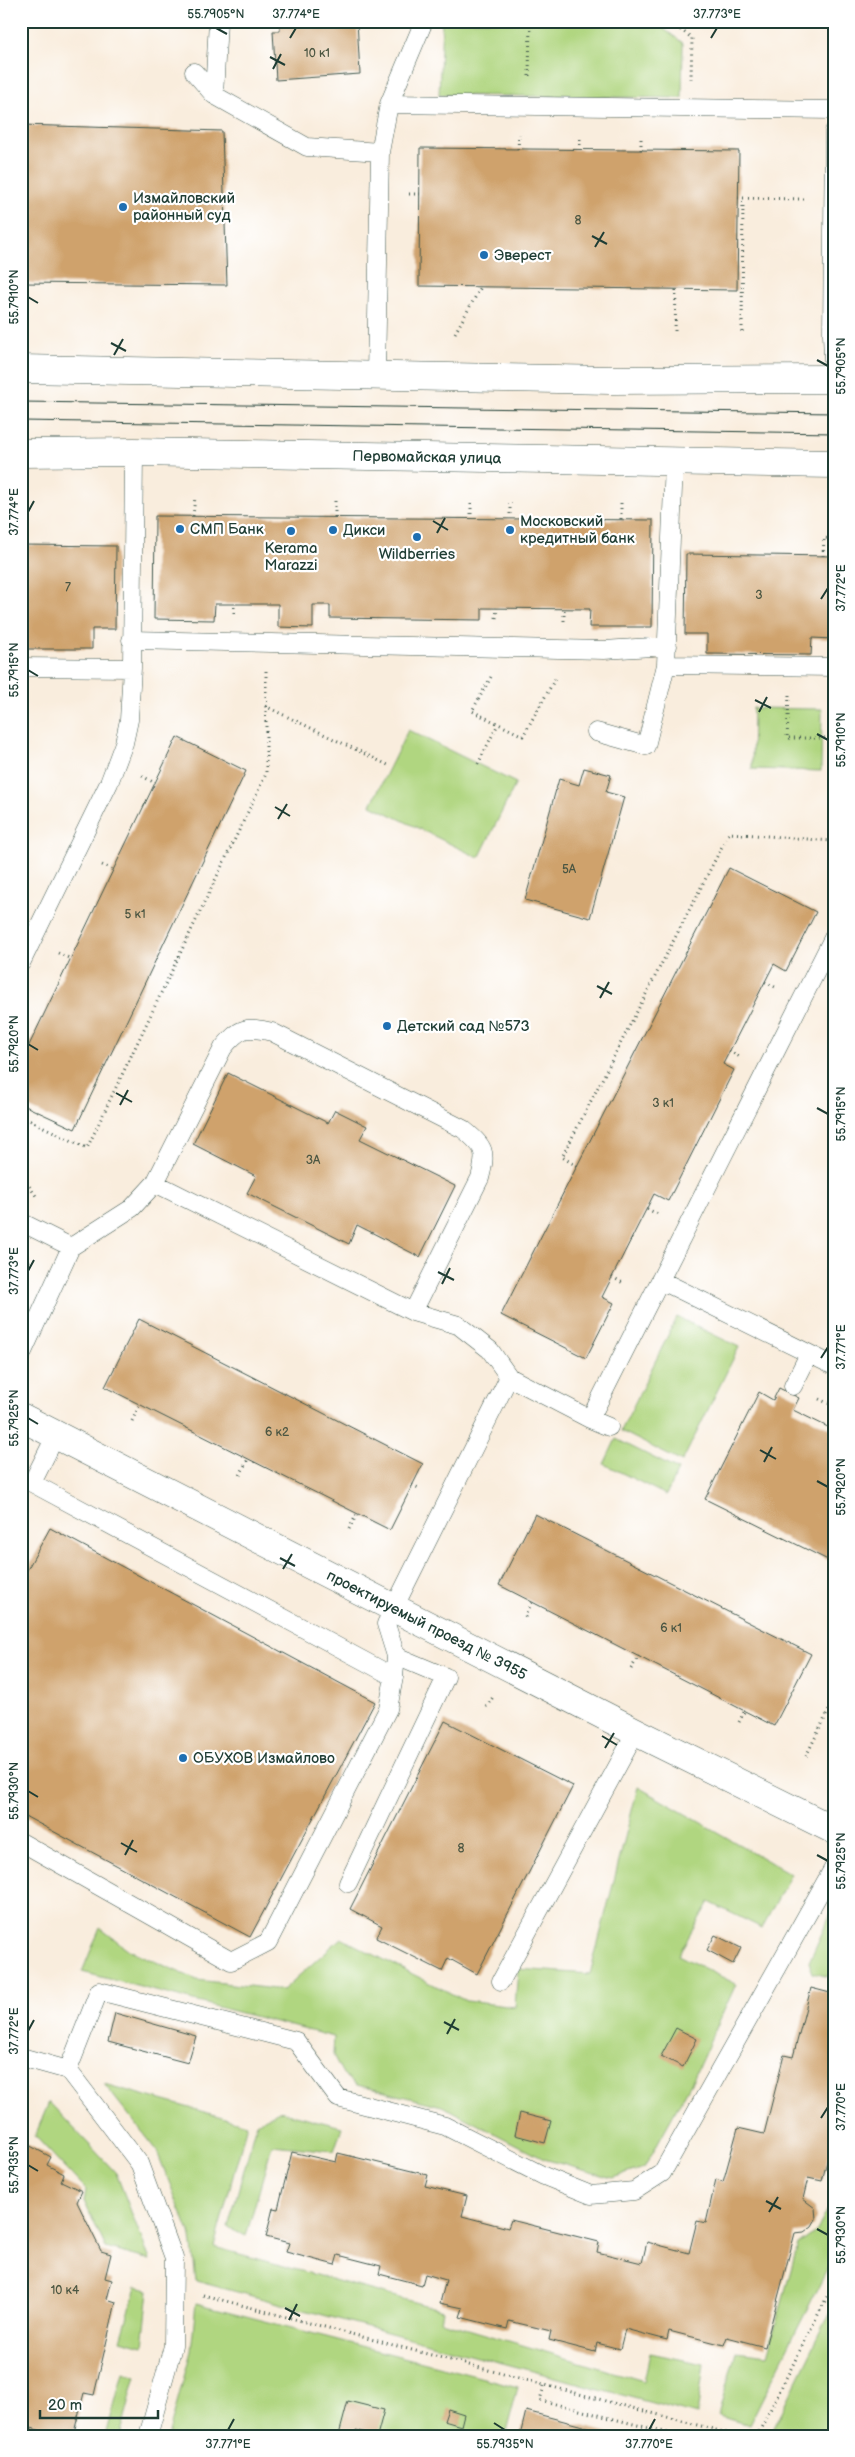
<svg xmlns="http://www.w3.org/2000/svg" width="855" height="2457" font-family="'Balsamiq Sans',sans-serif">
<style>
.green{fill:#b0d680;stroke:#688a5a}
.building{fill:#cfa26c}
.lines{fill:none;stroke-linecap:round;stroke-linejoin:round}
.lane-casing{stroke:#40574d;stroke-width:19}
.street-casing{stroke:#40574d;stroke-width:29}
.secondary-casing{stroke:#40574d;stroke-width:29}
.path{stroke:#40574d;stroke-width:3;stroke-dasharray:1 4;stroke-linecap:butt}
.lane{stroke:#fff;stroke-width:18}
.street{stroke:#fff;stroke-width:28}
.secondary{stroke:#fff;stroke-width:28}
.tram{stroke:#1f3d34;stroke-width:1}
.ticks{fill:none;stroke:#1f3d34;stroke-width:2}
.poi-dot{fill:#1f6fb2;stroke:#fff;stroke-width:2}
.labels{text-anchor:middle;stroke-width:4.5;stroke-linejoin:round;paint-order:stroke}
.number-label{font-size:12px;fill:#4b5642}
.poi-label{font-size:15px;fill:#1f3d34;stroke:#fff;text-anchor:start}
.street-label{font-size:15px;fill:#1f3d34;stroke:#fff}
.neatline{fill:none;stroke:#1f3d34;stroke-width:2}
.ticks-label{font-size:12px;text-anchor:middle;fill:#1f3d34}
</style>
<rect width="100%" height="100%" fill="#fff"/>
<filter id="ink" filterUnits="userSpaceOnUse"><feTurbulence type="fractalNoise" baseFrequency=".02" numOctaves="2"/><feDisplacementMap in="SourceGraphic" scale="10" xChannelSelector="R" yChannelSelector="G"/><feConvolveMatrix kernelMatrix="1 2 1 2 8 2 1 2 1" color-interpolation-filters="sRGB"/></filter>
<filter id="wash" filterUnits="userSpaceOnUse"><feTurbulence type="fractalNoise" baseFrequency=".0096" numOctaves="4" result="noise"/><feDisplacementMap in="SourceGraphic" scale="20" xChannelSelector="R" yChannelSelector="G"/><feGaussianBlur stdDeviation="1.12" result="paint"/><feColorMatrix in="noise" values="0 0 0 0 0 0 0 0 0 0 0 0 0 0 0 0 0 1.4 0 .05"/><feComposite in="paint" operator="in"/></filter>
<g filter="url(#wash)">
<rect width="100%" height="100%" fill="#f9eddd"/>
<path class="green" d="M442 21H653L683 43 682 98 439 95Z
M753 708 822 709 821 771 752 769Z
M408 730 516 783 479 858 371 805Z
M677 1317 739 1347 682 1462 621 1431Z
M616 1439 678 1470 666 1495 604 1464Z
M638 1787 791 1874 762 1928 709 1902 678 1955 736 1984 693 2079 644 2168 612 2178 544 2159 442 2106 357 2085 343 2074 333 2055 334 2037 82 1972 100 1928 129 1950 197 1980 283 1990 341 1938 466 2001 515 2007 518 1969 590 1974Z
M834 1906V1978L813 1973 809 1962Z
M104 2084 247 2124 214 2247 443 2310 441 2321 644 2381 650 2353 704 2364 697 2415 196 2281 191 2237 156 2149Z
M49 2102 116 2173 150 2260 106 2248 84 2201 86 2190 35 2136Z
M279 2111 342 2127 334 2151 272 2145 246 2236 228 2227 257 2123Z
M828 2209 834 2211V2256L749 2425 718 2416 736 2351 767 2355 798 2245 817 2231Z
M136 2287 149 2290 143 2346 121 2340Z
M196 2303 518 2387 505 2436H168L191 2351Z
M834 2305V2436H770Z
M123 2372 136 2376 120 2436H106Z"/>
<g id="blocks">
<path class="building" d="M280 21H357L360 74 276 80 273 31H280Z
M21 125 222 131 227 285 21 283Z
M420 148 739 151 737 290 419 286Z
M155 516 653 520 652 627H589L590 609 482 608V620L330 618V605H313V628L278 627V604H215L214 620 154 619Z
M21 545 116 546 115 629H92V649H21Z
M686 554 834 556V639L812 638 811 655 707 654V634H685Z
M177 737 246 771 75 1129 21 1104V1062Z
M584 768 611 775 606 792 624 797 590 918 525 900 559 779 579 785Z
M729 868 816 912 786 971 774 964 723 1064 734 1070 668 1201 654 1194 602 1297 614 1303 586 1358 501 1315Z
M228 1073 328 1123 335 1110 367 1126 360 1139 455 1186 420 1257 357 1225 349 1244 247 1193 256 1176 193 1144Z
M21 1257 30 1261 21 1279Z
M139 1319 423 1464 390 1530 105 1387Z
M779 1388 799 1398 793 1410 834 1430V1563L705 1499 759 1392 773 1400Z
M535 1514 811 1654 774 1726 499 1585Z
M50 1528 375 1702 250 1937 21 1814V1581Z
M445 1721 573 1786 477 1974 448 1958 442 1971 376 1938 382 1926 350 1909Z
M715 1935 741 1948 733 1964 707 1950Z
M811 1988 834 1994V2159L828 2157 822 2181 808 2178 803 2199 815 2208 816 2219 812 2226 804 2232 795 2233 765 2347 727 2337 724 2345 669 2331 667 2340 625 2329 620 2349 597 2343 595 2352 549 2340 551 2331 509 2321 507 2329 460 2317 463 2308 440 2303 446 2280 425 2274 422 2285 379 2274 381 2266 338 2255 335 2265 286 2252 289 2243 266 2237 273 2208 278 2209 292 2152 336 2162 338 2153 428 2175 425 2186 467 2196 462 2216 508 2228 511 2220 599 2242 597 2252 642 2263 647 2242 689 2253 697 2221 706 2223 716 2179 723 2182 738 2128 764 2134 784 2055 793 2057Z
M115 2013 196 2036 188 2063 108 2042Z
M676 2028 697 2039 683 2067 661 2056Z
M520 2113 551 2121 545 2143 515 2135Z
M21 2141 51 2157 47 2165 64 2174 61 2181 82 2191 77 2202 101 2251 111 2254 105 2278 112 2280 107 2299 116 2302 94 2395 84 2393 73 2436H59L21 2425Z
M348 2401 384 2410 377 2436 356 2430 355 2436 339 2435Z
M448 2409 464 2414 461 2426 444 2421Z
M526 2411 617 2435V2436H520Z"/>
</g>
</g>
<g filter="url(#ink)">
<use href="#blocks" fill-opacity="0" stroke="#40574d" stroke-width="1"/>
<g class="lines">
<g class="lane-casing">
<path id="lane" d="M218 21 214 95 307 147 380 152
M194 72 214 95
M389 104 424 21
M834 131 832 334 834 383
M376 375 380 152 389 104 834 110
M674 462 666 665 834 667
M131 640 604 650 668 646
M21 667 132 668 134 452
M596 732 646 746 666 665
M21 963 109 783 124 743 129 720 132 668
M21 1222 71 1247
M660 1280 834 1366
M413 1312 458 1325 490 1350 509 1377
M21 1356 71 1247 132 1208 155 1183 223 1048C240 1027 246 1026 272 1032L463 1129C485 1147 487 1151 480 1178L413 1312 155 1183
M793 1386 809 1354
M590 1419 609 1427
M56 1435 32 1483 394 1677 396 1656 386 1624 509 1377 590 1419 834 936
M21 1842 231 1961 268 1942 388 1709 394 1677
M348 1883 446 1677 396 1656
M501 1981 636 1732
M21 2057 68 2070 139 2163 174 2258 173 2346 148 2436
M68 2070 99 1991 296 2041 338 2098 445 2126 544 2176 591 2195 634 2191 662 2173 834 1867"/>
</g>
<g class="street-casing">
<g id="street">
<path id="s1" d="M21 1417 636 1732 834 1830"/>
</g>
</g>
<g class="secondary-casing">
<g id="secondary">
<path d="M21 369 611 380 834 379"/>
<path id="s2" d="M21 453 134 452 834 464"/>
</g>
</g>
<path class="path" d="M668 21 692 38 691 79
M529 76 530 21
M518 149 519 134
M580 150V135
M641 150V136
M409 194H420
M738 198 805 199
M675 331 676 290
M742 332 743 198
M455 333 481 287
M335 501V517
M471 503V519
M510 503V518
M193 516 195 497
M621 519V502
M823 556 824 538 834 539
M234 613V604
M496 618 497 608
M564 621V609
M491 677 472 711 523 736 555 679
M789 695 787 738H834
M265 706 390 766
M478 764 498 724
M142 776 155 783
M102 865 113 870
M830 883H834
M58 953 71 959
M765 982 775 987
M21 1043 29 1047
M729 1051 740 1057
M21 1116 87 1148 266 774V671
M577 1166 562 1157 729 833 832 841
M21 1174 36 1196
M647 1209 660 1215
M612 1277 625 1284
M819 1399 834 1406
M132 1421 140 1404
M240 1475 248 1459
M412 1485 421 1489
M349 1529 357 1514
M525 1617 532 1602
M631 1669 639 1656
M486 1707 493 1697
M739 1722 745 1710
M806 1756 834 1700
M203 2295 739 2436
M544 2386 540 2400 680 2436
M757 2436 834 2283"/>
<use href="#lane" class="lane"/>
<use href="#street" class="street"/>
<use href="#secondary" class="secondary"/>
<path class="tram" d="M21 402 834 413
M21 421 834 433"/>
</g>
</g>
<path class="ticks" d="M216 28 227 34M290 38 296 28M711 38 717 28M270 57 285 65M273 69 281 54M592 236 607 244M595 247 604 232M28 297 38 303M111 343 126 351M114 355 123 339M817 360 828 366M28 512 34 501M433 521 448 530M437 533 445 518M821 599 828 588M28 670 38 676M755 700 771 708M759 712 767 697M817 734 828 740M275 807 290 816M278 819 287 804M597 986 612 994M600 998 609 982M28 1044 38 1050M116 1093 132 1102M120 1105 128 1090M817 1108 828 1114M28 1271 34 1260M438 1272 454 1280M442 1284 450 1268M821 1358 828 1347M28 1418 38 1424M760 1450 776 1459M764 1462 772 1447M817 1481 828 1487M280 1558 295 1566M283 1569 292 1554M602 1736 617 1745M605 1748 614 1733M28 1791 38 1797M121 1843 137 1852M125 1855 133 1840M817 1855 828 1861M444 2022 459 2030M28 2031 34 2020M447 2034 455 2019M821 2118 828 2107M28 2165 38 2171M766 2201 781 2209M769 2212 778 2197M817 2229 828 2235M285 2308 300 2316M289 2320 297 2304M494 2423 505 2430M228 2430 234 2419M649 2430 655 2419"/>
<g class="poi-dot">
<circle cx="123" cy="207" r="5"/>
<circle cx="484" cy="255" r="5"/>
<circle cx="180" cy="529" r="5"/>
<circle cx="333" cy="530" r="5"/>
<circle cx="510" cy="530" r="5"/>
<circle cx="291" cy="531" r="5"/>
<circle cx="417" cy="537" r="5"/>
<circle cx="387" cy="1026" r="5"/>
<circle cx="183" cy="1758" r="5"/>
</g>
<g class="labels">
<g class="number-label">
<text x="317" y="57">10 к1</text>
<text x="578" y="224">8</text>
<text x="68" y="591">7</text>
<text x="759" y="599">3</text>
<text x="569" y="873">5А</text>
<text x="135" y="918">5 к1</text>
<text x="663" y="1107">3 к1</text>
<text x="313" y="1164">3А</text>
<text x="277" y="1436">6 к2</text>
<text x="671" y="1632">6 к1</text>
<text x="461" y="1852">8</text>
<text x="65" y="2294">10 к4</text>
</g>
<g class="poi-label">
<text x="133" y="203">Измайловский<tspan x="133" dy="17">районный суд</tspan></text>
<text x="494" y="260">Эверест</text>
<text x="520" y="526">Московский<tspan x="520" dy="17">кредитный банк</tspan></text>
<text x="190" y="534">СМП Банк</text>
<text x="343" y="535">Дикси</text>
<text x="291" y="553" text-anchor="middle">Kerama<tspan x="291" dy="17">Marazzi</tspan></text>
<text x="417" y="559" text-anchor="middle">Wildberries</text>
<text x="397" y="1031">Детский сад №573</text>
<text x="193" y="1763">ОБУХОВ Измайлово</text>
</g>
<g class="street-label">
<text dy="5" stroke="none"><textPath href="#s2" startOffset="406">Первомайская улица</textPath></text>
<text dy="5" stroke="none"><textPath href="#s1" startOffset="456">проектируемый проезд № 3955</textPath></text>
</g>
</g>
<rect width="855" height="2457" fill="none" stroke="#fff" stroke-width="55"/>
<path d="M40 2410v8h118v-8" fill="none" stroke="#1f3d34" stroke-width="2.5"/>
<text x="48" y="2410" font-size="15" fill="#1f3d34" stroke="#ffffff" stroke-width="4" paint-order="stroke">20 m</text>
<rect x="28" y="28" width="800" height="2402" class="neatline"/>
<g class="ticks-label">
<text x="216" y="18">55.7905°N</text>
<text x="296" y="18">37.774°E</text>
<text x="717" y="18">37.773°E</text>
<text transform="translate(14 297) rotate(-90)" y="4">55.7910°N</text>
<text transform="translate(841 366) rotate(-90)" y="4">55.7905°N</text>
<text transform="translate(14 512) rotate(-90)" y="4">37.774°E</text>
<text transform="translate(841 588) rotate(-90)" y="4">37.772°E</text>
<text transform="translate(14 670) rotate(-90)" y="4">55.7915°N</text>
<text transform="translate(841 740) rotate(-90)" y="4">55.7910°N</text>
<text transform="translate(14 1044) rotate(-90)" y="4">55.7920°N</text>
<text transform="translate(841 1114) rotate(-90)" y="4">55.7915°N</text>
<text transform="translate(14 1271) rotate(-90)" y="4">37.773°E</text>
<text transform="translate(841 1347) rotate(-90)" y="4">37.771°E</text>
<text transform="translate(14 1418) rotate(-90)" y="4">55.7925°N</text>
<text transform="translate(841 1487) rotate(-90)" y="4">55.7920°N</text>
<text transform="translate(14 1791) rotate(-90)" y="4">55.7930°N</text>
<text transform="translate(841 1861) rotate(-90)" y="4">55.7925°N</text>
<text transform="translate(14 2031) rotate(-90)" y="4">37.772°E</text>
<text transform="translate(841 2107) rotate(-90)" y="4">37.770°E</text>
<text transform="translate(14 2165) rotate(-90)" y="4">55.7935°N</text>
<text transform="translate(841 2235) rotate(-90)" y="4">55.7930°N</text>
<text x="228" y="2448">37.771°E</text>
<text x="505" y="2448">55.7935°N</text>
<text x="649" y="2448">37.770°E</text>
</g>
</svg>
